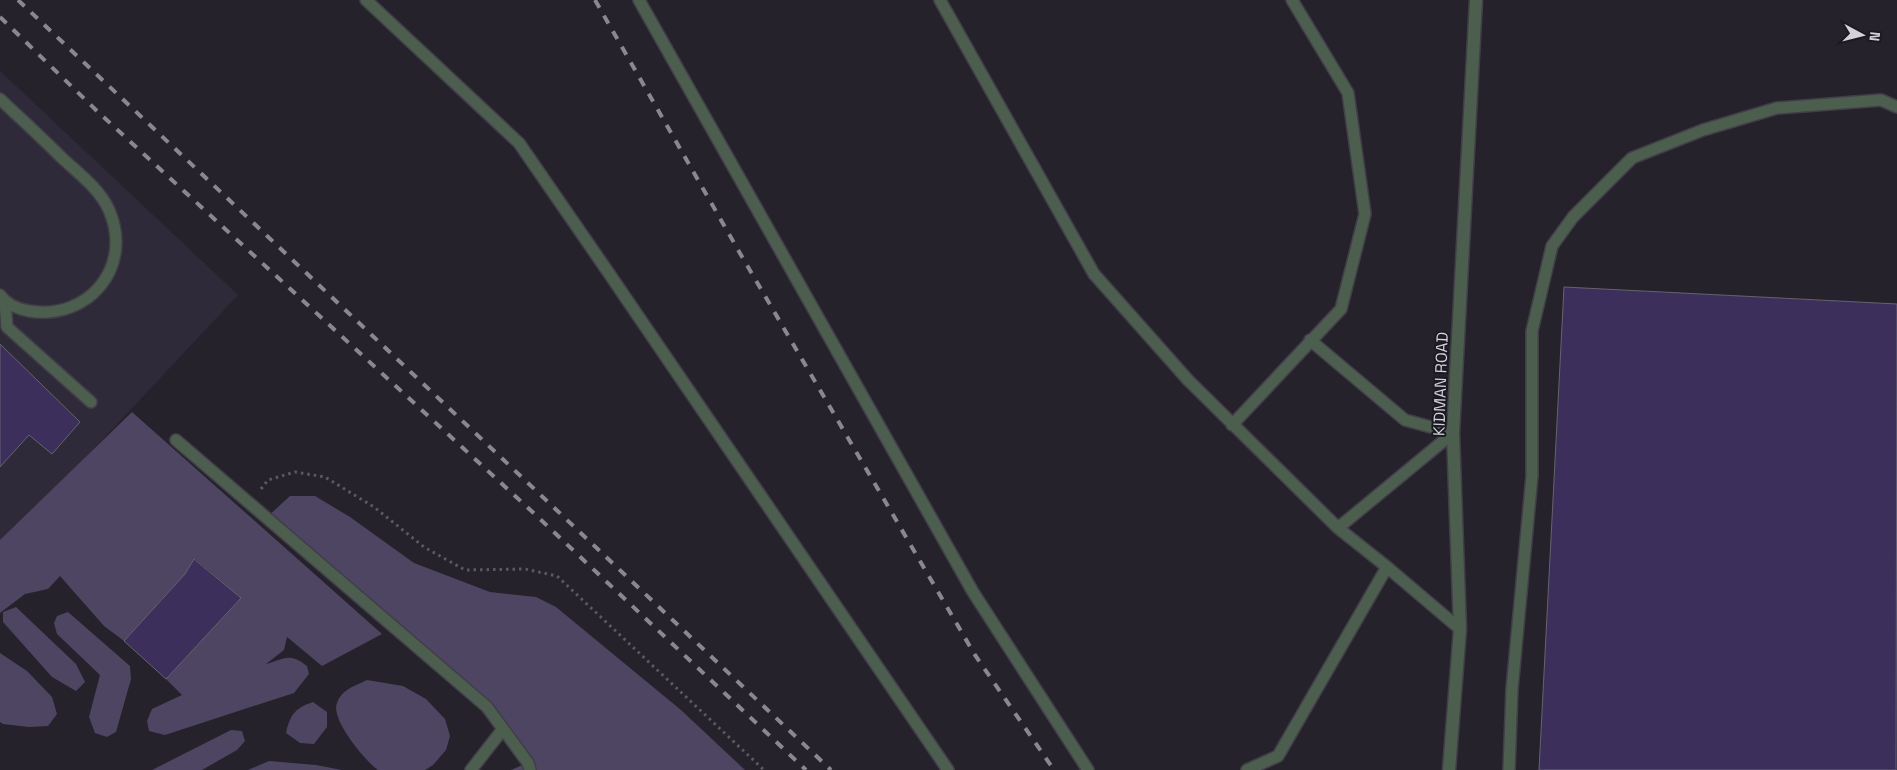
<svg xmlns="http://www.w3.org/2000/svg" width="1897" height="770" font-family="'Space Grotesk',sans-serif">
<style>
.built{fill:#2e2a39}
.green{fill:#4d4562}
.building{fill:#3d2f5c;stroke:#66636e}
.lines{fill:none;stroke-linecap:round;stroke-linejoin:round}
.service-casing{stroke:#413e48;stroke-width:14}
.minor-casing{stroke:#413e48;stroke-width:15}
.path{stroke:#5b5962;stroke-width:3;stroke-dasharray:2.5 4;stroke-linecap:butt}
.service{stroke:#4c5e4e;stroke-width:11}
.minor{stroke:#4c5e4e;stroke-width:12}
.rail{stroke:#89878f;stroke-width:4;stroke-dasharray:9 9;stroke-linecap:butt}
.labels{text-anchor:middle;stroke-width:4;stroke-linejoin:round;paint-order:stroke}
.street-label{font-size:16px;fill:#d3d2d8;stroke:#1b1922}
</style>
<rect width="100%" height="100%" fill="#25222c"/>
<path class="built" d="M0 71 238 295 0 549Z"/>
<path class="green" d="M132 412 382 634 322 666 287 637 284 650 266 664C285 659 289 652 307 666L309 674 294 693 165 735 149 731 147 721 152 709 182 695 166 679 241 598 195 559 185 574 124 641 104 626 60 576 48 589 25 594 0 613V540Z
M290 496H315L350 517 414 563 490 592 536 597 556 607 681 710 745 770H511L527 763 487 707 266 518Z
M16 607 76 664 85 682 76 691 52 677 3 622V612Z
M68 612 130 666 131 679 116 732 107 737 95 733 89 717 100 675 57 634 54 623 57 616Z
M0 653 27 671 52 697 57 714 48 726 29 727 3 724 0 722Z
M367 680 403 686 426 699 445 719 450 736 446 750 433 765 425 770H378C365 761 330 719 337 703 342 689 355 686 367 680Z
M313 702 327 712V727L314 744 300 743 286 733C290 715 295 708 313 702Z
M231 730 242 731 245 741 237 750 202 770H152Z
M269 761 316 765 342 770H248Z"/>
<path class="building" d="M1564 287 1897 304 1896 770H1539Z
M0 344 80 422 52 454 29 435 0 467Z
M194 559 241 598 166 679 124 641 185 574Z"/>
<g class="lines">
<g class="service-casing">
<path id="service" d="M366 0 519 143 606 269 948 770
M639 0 973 592 1088 770
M940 0 1094 274 1188 380 1338 528 1453 433 1405 420 1310 340
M0 99C20 118 41 137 61 157 78 173 99 188 109 210 134 267 88 321 29 311 18 309 6 304 0 295
M5 302 7 327 91 402
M1232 425 1341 309 1365 214 1348 93 1292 0
M176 440 487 707 528 763 530 770
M1338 528 1387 567
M471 770 503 729
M1247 770 1278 756 1387 567 1460 629
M1509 770 1512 689 1532 476V331L1552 246 1573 217 1632 158 1703 130 1777 108 1881 100 1897 107"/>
</g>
<g class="minor-casing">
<path id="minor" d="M1449 770 1460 629 1453 433 1476 0"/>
</g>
<path class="path" d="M261 489 268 480 295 472 325 477 374 507 424 547 465 570 525 569 557 576 764 770"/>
<use href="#service" class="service"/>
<use href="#minor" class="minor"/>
<path class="rail" d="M18 0 831 770
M595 0 741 255 975 655 1054 770
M0 17 97 111 539 518 806 770"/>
</g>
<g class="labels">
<g class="street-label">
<text transform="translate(1440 384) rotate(-88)" y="6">KIDMAN ROAD</text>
</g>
</g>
<g transform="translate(1862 35) rotate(97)" stroke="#1b1922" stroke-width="4" paint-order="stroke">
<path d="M0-4L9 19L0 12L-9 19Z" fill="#d3d2d8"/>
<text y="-8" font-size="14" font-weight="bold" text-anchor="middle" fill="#d3d2d8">N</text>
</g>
</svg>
